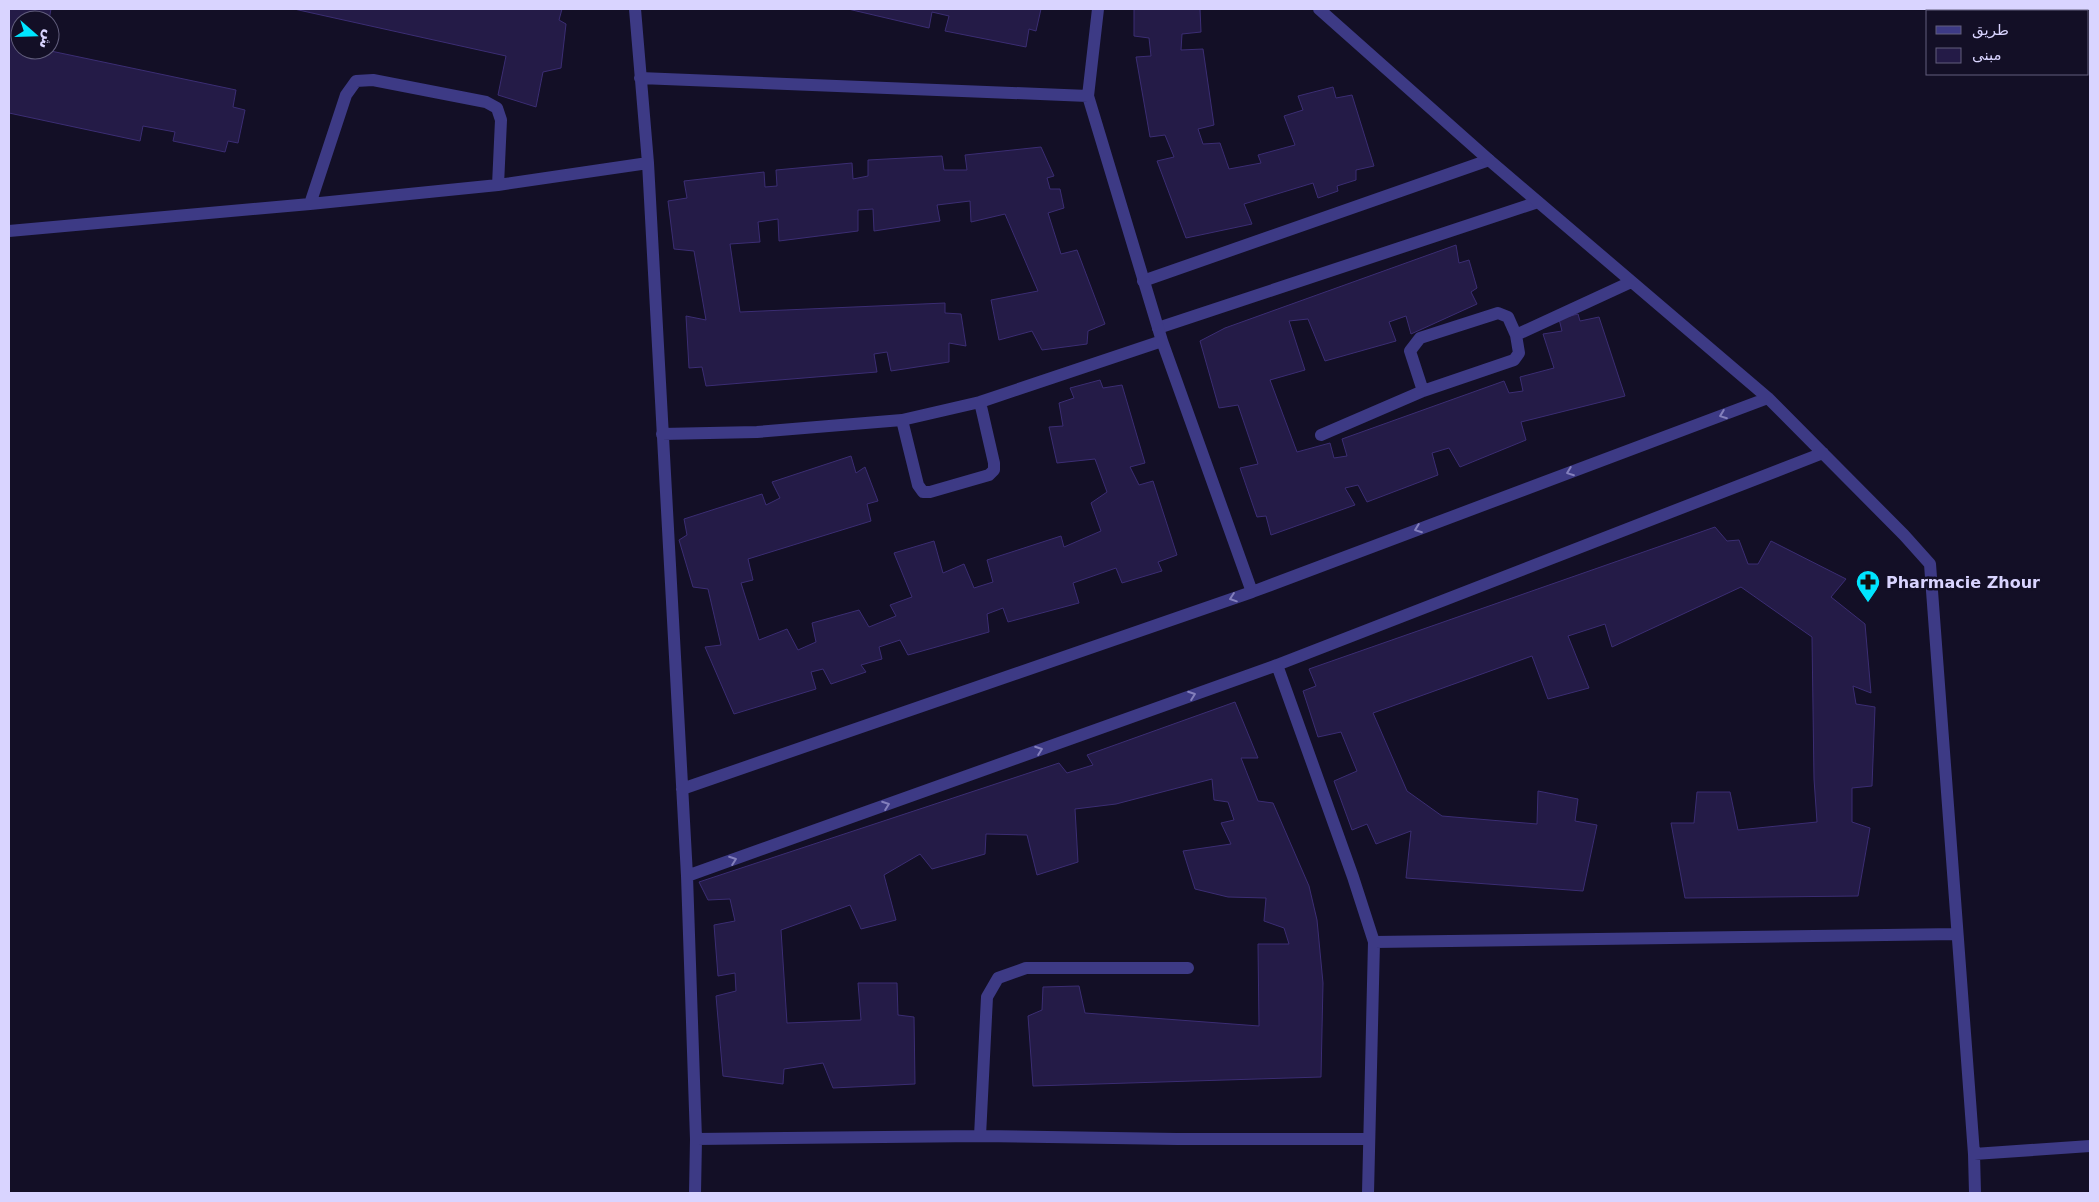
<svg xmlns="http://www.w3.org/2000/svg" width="2099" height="1202" font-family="'DejaVu Sans',Cairo,sans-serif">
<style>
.building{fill:#241b47;stroke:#3b2d73}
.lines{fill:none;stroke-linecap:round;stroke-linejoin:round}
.pedestrian{stroke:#3d3a85;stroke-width:12}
.minor{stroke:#3d3a85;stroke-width:12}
.oneway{stroke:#837fbc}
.labels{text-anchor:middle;stroke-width:5;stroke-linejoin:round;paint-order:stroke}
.poi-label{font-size:16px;font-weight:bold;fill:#d9d4ff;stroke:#130f26;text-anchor:start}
</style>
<rect width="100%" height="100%" fill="#130f26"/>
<path class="building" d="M9 9H51L49 20H20V50H46L236 90 233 107 245 110 238 143 228 141 225 152 173 141 175 132 143 126 140 141 9 113Z
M294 9H562L559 20 566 24 561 68 543 72 536 107 498 95 506 56Z
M848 9H1041L1036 31 1029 29 1026 47 945 31 949 16 932 12 929 28Z
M1134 9H1200L1201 32 1182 34 1181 50 1203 49 1214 125 1198 129 1203 144 1220 143 1229 169 1261 163 1258 155 1295 145 1284 116 1303 110 1298 96 1333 87 1336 98 1352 95 1374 166 1356 170V180L1337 186 1338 191 1318 198 1313 183 1244 204 1252 224 1186 238 1157 161 1174 157 1165 135 1150 137 1136 57 1151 56 1149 38 1134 36Z
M1041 147 1054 176 1047 178 1050 189H1060L1064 208 1048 213 1061 254 1077 250 1105 324 1088 331 1087 344 1042 350 1032 331 999 340 991 300 1038 291 1005 214 971 222 970 201 937 205 940 221 874 231 873 209 858 210V231L779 241 778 219 758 222 760 242 730 244 740 312 945 303V313L961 314 966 346 949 343V362L891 371 887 352 874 354 877 372 706 386 702 367 689 368 686 316 706 320 694 251 674 249 668 201 687 198 684 181 764 172 765 187 777 186 776 170 852 163 853 179 868 176V160L942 156 944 170H967L965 155Z
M1456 245 1459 263 1469 260 1477 288 1471 292 1477 304 1411 334 1406 316 1389 322 1396 341 1325 361 1308 319 1289 321 1305 370 1270 380 1297 452 1330 443 1334 458 1347 456 1342 439 1504 381 1509 393 1523 391 1520 377 1554 368 1543 334 1562 331 1559 319 1578 314 1580 321 1599 317 1625 396 1521 422 1526 440 1460 467 1449 448 1432 453 1438 475 1367 502 1358 485 1345 488 1355 505 1271 535 1266 516 1257 517 1240 468 1258 464 1238 405 1219 408 1200 341 1225 328Z
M1100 380 1103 388 1122 385 1145 463 1130 467 1139 485 1153 481 1177 555 1158 562 1162 571 1122 583 1116 568 1073 583 1079 603 1008 622 1003 608 987 614 989 632 908 655 900 640 879 647 882 659 861 665 866 672 831 684 823 669 811 672 816 689 734 714 705 647 721 645 708 589 693 587 679 540 687 535 684 519 762 494 766 505 780 498 772 482 851 456 856 473 865 467 878 501 867 504 871 521 748 559 753 580 741 583 759 640 787 629 798 650 816 642 812 623 859 610 869 627 896 616 890 605 912 597 894 553 934 541 943 573 964 564 974 588 993 582 987 560 1061 536 1064 547 1101 531 1091 503 1107 492 1095 459 1057 463 1049 427 1063 426 1059 403 1074 398 1070 388Z
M1715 527 1727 541 1739 540 1748 564H1758L1771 541 1846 579 1831 597 1865 624 1871 693 1853 686 1856 704 1875 707 1872 786 1852 788V822L1870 828 1858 896 1685 898 1671 823H1694L1697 792H1730L1738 830 1817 822 1814 779 1812 637 1741 587 1612 647 1605 624 1568 636 1589 688 1548 699 1532 656 1373 713 1407 791 1442 816 1537 824 1538 791 1578 799 1575 821 1597 825 1583 891 1406 878 1411 831 1376 844 1367 824 1352 830 1334 781 1357 771 1341 732 1318 737 1303 691 1316 686 1309 669Z
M1235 702 1258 758H1241L1258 801 1273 803 1309 886 1317 920 1323 983 1321 1077 1033 1086 1028 1016 1042 1010 1043 987 1079 986 1085 1013 1259 1026 1258 944H1289L1284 928 1264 921 1266 898 1228 897 1195 889 1183 851 1231 844 1221 823 1234 820 1228 802 1214 800 1212 779 1116 804 1075 809 1078 862 1037 875 1027 835 986 834 985 854 932 869 920 854 884 875 896 920 861 929 850 905 781 930 787 1023 861 1020 858 983H897L898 1015 914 1017 915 1084 833 1088 823 1063 784 1069 783 1084 723 1076 716 996 736 991 735 973 718 976 714 925 735 921 730 899 708 900 699 882 1059 763 1067 773 1093 765 1087 755Z"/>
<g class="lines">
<path class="pedestrian" d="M1143 281 1489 160
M1158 328 1538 202"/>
<path class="minor" d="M635 9 648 163 687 876 696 1139 695 1193
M1098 9 1088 96 1162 341 1252 592
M1319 9 1489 160 1768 398 1904 535 1930 564 1974 1154 1975 1193
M640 78 1088 96
M310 204 346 95 356 81 373 80 486 102 497 108 501 120 498 185
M9 231 310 204 498 185 648 163
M1516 335 1631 282
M902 420 918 485 923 492H930L989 475 994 470V463L980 402
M662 434 757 432 902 420 980 402 1162 341
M1321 435 1423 391 1514 360 1519 353 1516 335 1508 317 1498 313 1420 338 1410 351 1423 391
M1277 665 1353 877 1374 942 1368 1193
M682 789 1252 592 1768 398
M687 876 1277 665 1823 453
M1374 942 1957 934
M980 1136 987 997 998 978 1026 968H1188
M696 1139 980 1136 1177 1139H1369
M1974 1154 2090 1146"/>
</g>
<defs><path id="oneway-chevron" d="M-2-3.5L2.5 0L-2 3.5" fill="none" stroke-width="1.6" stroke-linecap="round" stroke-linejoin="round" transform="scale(1.25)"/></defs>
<g class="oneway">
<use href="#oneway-chevron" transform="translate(1723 415) rotate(159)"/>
<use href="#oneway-chevron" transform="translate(1570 472) rotate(159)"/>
<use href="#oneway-chevron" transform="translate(1418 529) rotate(159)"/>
<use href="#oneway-chevron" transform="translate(1233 598) rotate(161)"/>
<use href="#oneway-chevron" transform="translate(1192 695) rotate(-20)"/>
<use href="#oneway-chevron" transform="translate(1039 750) rotate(-20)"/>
<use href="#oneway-chevron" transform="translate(886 805) rotate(-20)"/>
<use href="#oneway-chevron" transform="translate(733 860) rotate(-20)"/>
</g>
<defs>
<g id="pharmacy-pin" transform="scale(1.25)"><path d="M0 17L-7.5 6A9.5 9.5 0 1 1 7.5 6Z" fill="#00e5ff" stroke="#130f26"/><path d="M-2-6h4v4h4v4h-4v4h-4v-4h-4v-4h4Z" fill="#111"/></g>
</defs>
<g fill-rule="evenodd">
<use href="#pharmacy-pin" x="1868" y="582"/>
</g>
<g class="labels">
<g class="poi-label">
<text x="1886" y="588">Pharmacie Zhour</text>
</g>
</g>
<rect width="2099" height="1202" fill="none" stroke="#d9d4ff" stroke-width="20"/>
<rect x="1926" y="10" width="162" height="65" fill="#130f26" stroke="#625e7d"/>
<rect x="1936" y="26" width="25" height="8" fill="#3d3a85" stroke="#625e7d"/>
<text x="1972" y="35" font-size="15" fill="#d9d4ff">طريق</text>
<rect x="1936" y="48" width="25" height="15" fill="#241b47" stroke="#625e7d"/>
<text x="1972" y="60" font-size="15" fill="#d9d4ff">مبنى</text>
<g transform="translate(35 35) rotate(110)"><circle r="24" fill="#130f26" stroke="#625e7d"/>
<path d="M0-4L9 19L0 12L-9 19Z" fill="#00e5ff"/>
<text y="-8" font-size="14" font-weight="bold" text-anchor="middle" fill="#d9d4ff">ش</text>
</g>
</svg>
